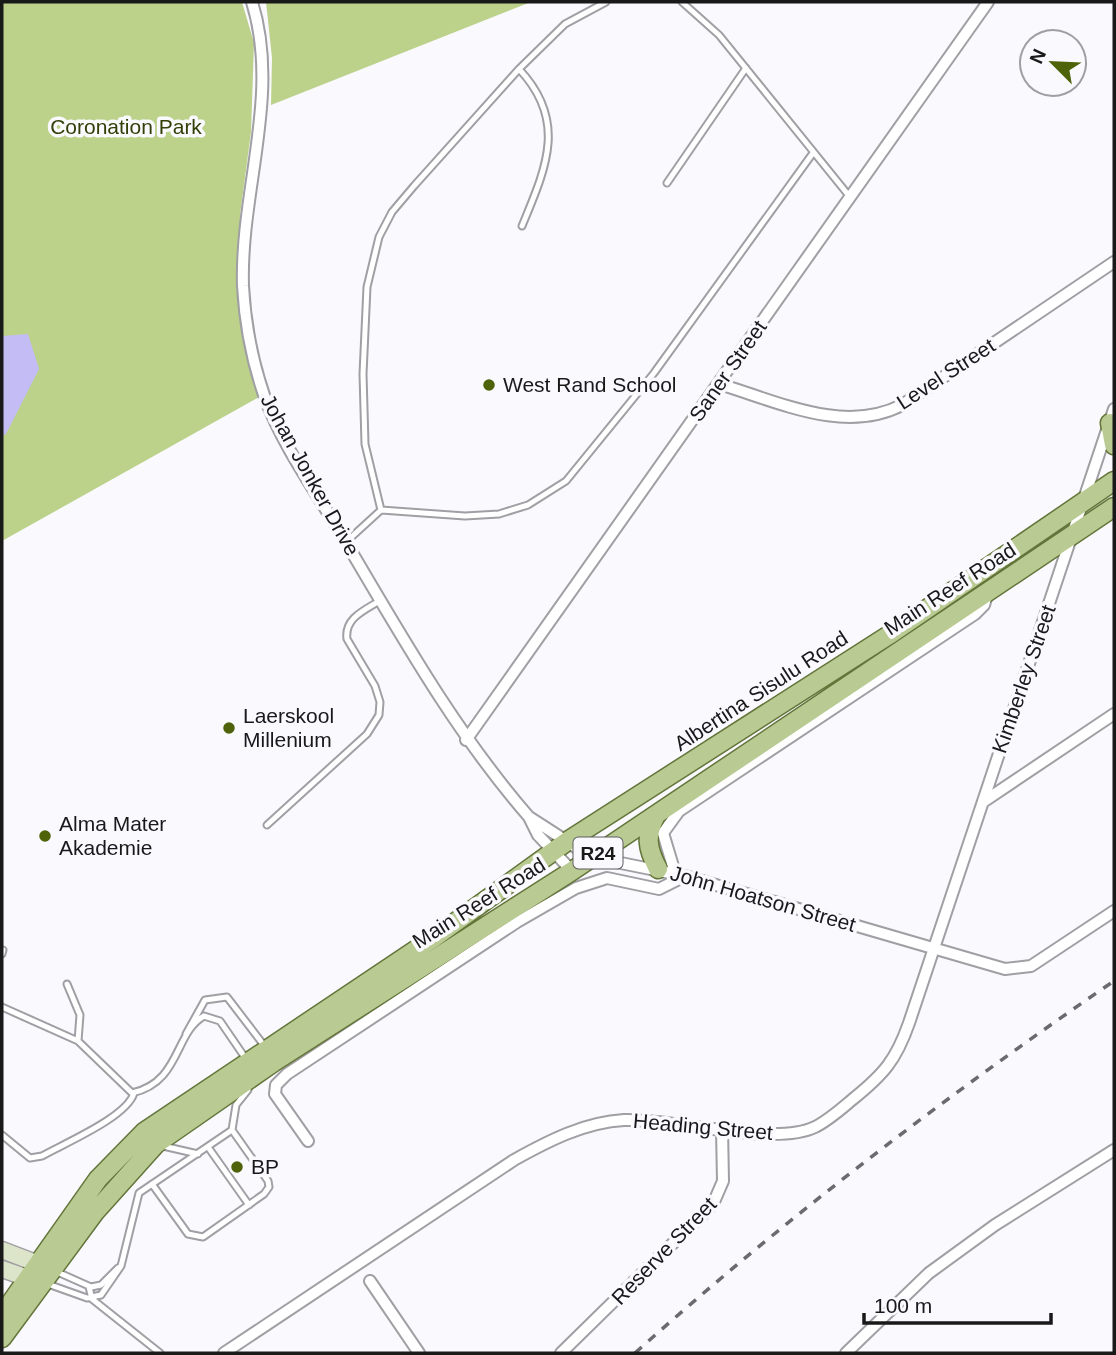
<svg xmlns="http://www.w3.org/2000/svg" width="1116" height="1355" font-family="Arial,sans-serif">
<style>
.green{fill:#bcd28b}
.water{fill:#c4bcf5}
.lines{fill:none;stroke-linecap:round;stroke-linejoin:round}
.service-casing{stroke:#a09fa4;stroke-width:9}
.minor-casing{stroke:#a09fa4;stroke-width:14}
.secondary-casing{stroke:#a09fa4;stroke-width:19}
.primary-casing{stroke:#64753a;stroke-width:21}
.service{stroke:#fff;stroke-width:5}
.minor{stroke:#fff;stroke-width:10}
.secondary{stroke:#dce4c9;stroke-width:16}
.primary{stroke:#baca93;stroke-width:18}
.rail{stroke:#6b6b6e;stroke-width:3.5;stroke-dasharray:9 9;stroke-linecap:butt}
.poi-dot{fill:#4e620a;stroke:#f9f9fe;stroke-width:2.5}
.labels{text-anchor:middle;stroke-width:7;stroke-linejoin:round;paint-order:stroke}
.shield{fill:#f9f9fe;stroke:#5c5c5e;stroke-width:2}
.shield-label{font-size:19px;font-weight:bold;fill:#19191a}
.park-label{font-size:21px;fill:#323f07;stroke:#f9f9fe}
.street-label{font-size:21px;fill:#19191a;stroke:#f9f9fe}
.poi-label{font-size:21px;fill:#19191a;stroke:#f9f9fe;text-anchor:start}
</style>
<rect width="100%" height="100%" fill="#f9f9fe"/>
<path class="green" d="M2 2H242L254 43 251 132 240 215 242 338 261 396 2 541Z
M266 2H531L271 105 272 58Z"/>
<path class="water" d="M28 334 39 369 6 434 2 436V336Z"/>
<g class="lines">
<g class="service-casing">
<path id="service" d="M682 2 719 35 850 197
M519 69C568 121 546 168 522 226
M667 183 746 68
M381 510 465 516 499 514 528 505 566 481 654 373 813 153
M346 542 381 510 365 444 363 374 367 287 379 237 392 212 414 186 519 69 565 24 606 2
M267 825 367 734 379 715 380 702 375 686 347 639C344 618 365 610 381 600
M2 954 3 950
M67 984 80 1015 78 1041
M2 1007 78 1041 132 1093C181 1082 174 1033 204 1016L220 1021 246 1059
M186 1034 205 1000 227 997 266 1048
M2 1135 30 1158 42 1156C65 1143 127 1117 134 1093
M163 1146 198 1154
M208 1147 249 1205
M152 1184 188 1234 203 1237 264 1194 269 1187 268 1181 232 1130 236 1105 248 1090
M55 1271 91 1287 101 1285 118 1268
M45 1283 87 1298 101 1295 121 1266 139 1193 232 1130
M89 1287 92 1299 160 1353"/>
</g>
<g class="minor-casing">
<path id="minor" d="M252 2C281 95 240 191 243 286 245 323 252 360 264 395 282 446 317 493 344 539 401 635 455 732 529 817L538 835 572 871
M719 384C777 401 844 435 902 405L1114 262
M466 740 988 2
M983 802 1114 714
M529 817 591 857 685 876 1005 969 1031 966 1114 911
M675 873 663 833 679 811 975 614 984 605 987 595
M308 1141 275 1094 276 1085 287 1074 517 922 576 888 607 878 659 889 685 876
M370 1281 419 1353
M224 1353 514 1160C548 1141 585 1122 624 1120 673 1118 773 1147 815 1127 829 1120 841 1109 853 1099 884 1074 896 1060 909 1023L1114 409
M561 1353 713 1204 723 1181 722 1129
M846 1353 929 1273 995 1225 1114 1150"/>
</g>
<g class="secondary-casing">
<path id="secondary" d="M2 1250 49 1268
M2 1269 39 1282"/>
</g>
<g class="primary-casing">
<path id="primary" d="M1110 423 1114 445
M656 815C645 836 647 848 658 869
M2 1315 98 1179 144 1132 435 937 569 840 889 635 1114 481
M2 1338 95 1212 156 1144 274 1062 572 871 1114 507"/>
</g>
<use href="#service" class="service"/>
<use href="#minor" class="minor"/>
<use href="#secondary" class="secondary"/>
<use href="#primary" class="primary"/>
<path class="rail" d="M635 1353C787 1217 946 1096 1114 981"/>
</g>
<g class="poi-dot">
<circle cx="489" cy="385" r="7"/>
<circle cx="229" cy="728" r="7"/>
<circle cx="45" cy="836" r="7"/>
<circle cx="237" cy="1167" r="7"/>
</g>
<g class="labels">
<rect class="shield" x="573.5" y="837.5" width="49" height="31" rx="5"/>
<g class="shield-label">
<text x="598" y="860">R24</text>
</g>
<g class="park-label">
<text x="126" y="134">Coronation Park</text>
</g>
<g class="street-label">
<text transform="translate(728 371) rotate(-55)" y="7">Saner Street</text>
<text transform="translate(946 374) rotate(-33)" y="7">Level Street</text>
<text transform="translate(310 475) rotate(61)" y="7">Johan Jonker Drive</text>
<text transform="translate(950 589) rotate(-33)" y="7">Main Reef Road</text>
<text transform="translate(1024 679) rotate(-71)" y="7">Kimberley Street</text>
<text transform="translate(761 691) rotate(-33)" y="7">Albertina Sisulu Road</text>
<text transform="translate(763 899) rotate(16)" y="7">John Hoatson Street</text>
<text transform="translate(479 903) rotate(-32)" y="7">Main Reef Road</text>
<text transform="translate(703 1127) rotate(5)" y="7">Heading Street</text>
<text transform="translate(664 1251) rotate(-46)" y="7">Reserve Street</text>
</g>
<g class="poi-label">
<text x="503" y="392">West Rand School</text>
<text x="243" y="723">Laerskool<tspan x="243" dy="24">Millenium</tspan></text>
<text x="59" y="831">Alma Mater<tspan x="59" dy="24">Akademie</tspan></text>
<text x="251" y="1174">BP</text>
</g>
</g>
<rect width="1116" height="1355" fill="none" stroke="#19191a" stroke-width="7"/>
<g transform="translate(1053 63) rotate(294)"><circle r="33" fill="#f9f9fe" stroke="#9f9fa3" stroke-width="2"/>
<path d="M0-5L12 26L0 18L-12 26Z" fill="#4e620a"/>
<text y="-10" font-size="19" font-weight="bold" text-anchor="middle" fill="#19191a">N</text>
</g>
<path d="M864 1313v10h187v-10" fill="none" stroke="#19191a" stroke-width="3.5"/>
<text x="874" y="1313" font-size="21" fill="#19191a" stroke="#f9f9fe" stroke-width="5" paint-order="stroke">100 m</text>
</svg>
